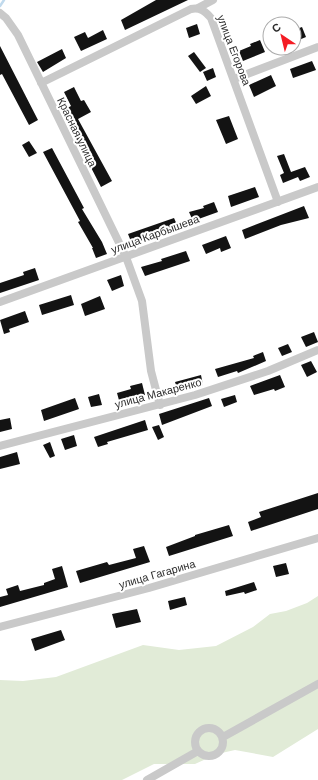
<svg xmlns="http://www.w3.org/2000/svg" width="318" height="780" font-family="'DM Sans',sans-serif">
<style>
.green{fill:#e1ebd7}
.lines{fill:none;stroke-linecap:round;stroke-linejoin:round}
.stream{stroke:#c1daed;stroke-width:2.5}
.building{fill:#131313}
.minor{stroke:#c9c9c9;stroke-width:8}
.labels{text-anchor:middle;stroke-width:4;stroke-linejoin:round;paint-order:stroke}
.street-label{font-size:11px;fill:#2c2c2c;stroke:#fff}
</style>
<rect width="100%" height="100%" fill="#fff"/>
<path class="green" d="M318 596V729L273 757 235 750 217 754 195 764H154L122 780H0V680L23 681 56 677 143 645 179 650 216 646 253 627 270 614 286 611 307 603Z"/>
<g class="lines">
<path class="stream" d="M0 6 4 0"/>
</g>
<path class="building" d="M156 0H188L125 30 121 20Z
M197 24 200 34 189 38 186 28Z
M302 27 306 37 294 42V30Z
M103 30 107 39 81 51 74 37 85 32 88 38Z
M260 40 265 52 243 61 239 51 251 46 250 44Z
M0 46 38 120 29 125 2 74 0 75Z
M62 49 66 58 43 72 37 62Z
M194 52 206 68 200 72 188 56Z
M312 61 316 70 293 78 290 69Z
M213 68 216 77 207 81 203 72Z
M271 75 276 86 254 97 249 85Z
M206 86 211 96 196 104 191 96Z
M74 87 81 101 84 100 91 112 78 119 112 181 101 187 62 111 71 106 64 92Z
M229 116 238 139 226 144 216 120Z
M29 141 37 153 29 157 22 145Z
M52 148 84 208 82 209 102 242 107 254 96 258 92 248H93L78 222 80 221 43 152Z
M284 154 291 172 305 167 310 177 300 181 298 177 283 183 280 175 284 173 277 156Z
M255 187 259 197 231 207 228 196Z
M214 202 218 212 193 221 189 212 204 208 203 206Z
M304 206 309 218 281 225 245 239 242 230Z
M174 218 178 227 132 244 128 234Z
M226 236 231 248 221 252 220 248 206 254 202 245Z
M186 251 190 261 145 276 141 267 162 261 161 259Z
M35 268 39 280 0 293V283L24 275 23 272Z
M121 275 124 286 112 291 107 280Z
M71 295 74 305 42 315 39 305Z
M100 296 105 309 85 316 81 304Z
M25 311 29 322 9 329 10 332 4 334 0 320Z
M314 332 318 342 306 347 301 337Z
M288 344 292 352 282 356 278 348Z
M263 352 266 361 238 373 237 371 218 377 215 369 254 358 253 356Z
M311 361 317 372 307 377 301 365Z
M201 375 203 385 178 391 175 382Z
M280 375 285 387 275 391 274 389 254 395 250 386Z
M142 383 145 395 120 404 117 393 131 389 130 386Z
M99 394 102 405 91 407 88 397Z
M235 395 237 402 224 407 221 399Z
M75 398 79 409 44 421 41 410Z
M209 398 212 406 162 425 159 414Z
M10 418 12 429 0 432V420Z
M145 420 148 430 107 442 108 444 98 447 94 437Z
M159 425 164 437 158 440 152 427Z
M74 435 77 446 65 450 61 439Z
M50 442 55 456 50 458 43 445Z
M17 452 20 464 0 469V457Z
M318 493V509L251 531 248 522 261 517 259 512Z
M229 525 233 536 169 556 166 547 195 536V535Z
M144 546 150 562 80 583 76 571 107 562 109 565 136 558 133 549Z
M286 563 289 574 276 577 273 566Z
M62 566 68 587 0 607V597L8 595 6 589 18 585 20 591 44 585V583L55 579 52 569Z
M254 582 257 590 245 594 244 592 226 596 225 591Z
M185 597 187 605 170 610 168 601Z
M137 609 141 622 116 628 112 614Z
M61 630 65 640 35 651 31 639Z"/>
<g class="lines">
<path class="minor" d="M198 8 213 0
M0 13 6 18 18 35 126 257 142 301 151 371 160 405
M234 79 318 47
M41 83 191 9C200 7 205 11 211 18L278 202
M0 302 318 187
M0 446 195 395 268 371 318 350
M0 627 149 588 318 538
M195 742a14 14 0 1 1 28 0a14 14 0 1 1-28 0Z
M223 737 318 684
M147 780 198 751"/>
</g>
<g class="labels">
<g class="street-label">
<text transform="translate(234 50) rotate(69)" y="4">улица Егорова</text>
<text transform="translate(77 132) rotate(64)" y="4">Красная улица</text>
<text transform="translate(155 234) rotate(-20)" y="4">улица Карбышева</text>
<text transform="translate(158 393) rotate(-15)" y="4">улица Макаренко</text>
<text transform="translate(157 574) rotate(-16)" y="4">улица Гагарина</text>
</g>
</g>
<g transform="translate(282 36) rotate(325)"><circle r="19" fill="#ffffff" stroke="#ababab"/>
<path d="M0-3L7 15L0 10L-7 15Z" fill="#f41c24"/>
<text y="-6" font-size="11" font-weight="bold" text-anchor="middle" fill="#2c2c2c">С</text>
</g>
</svg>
